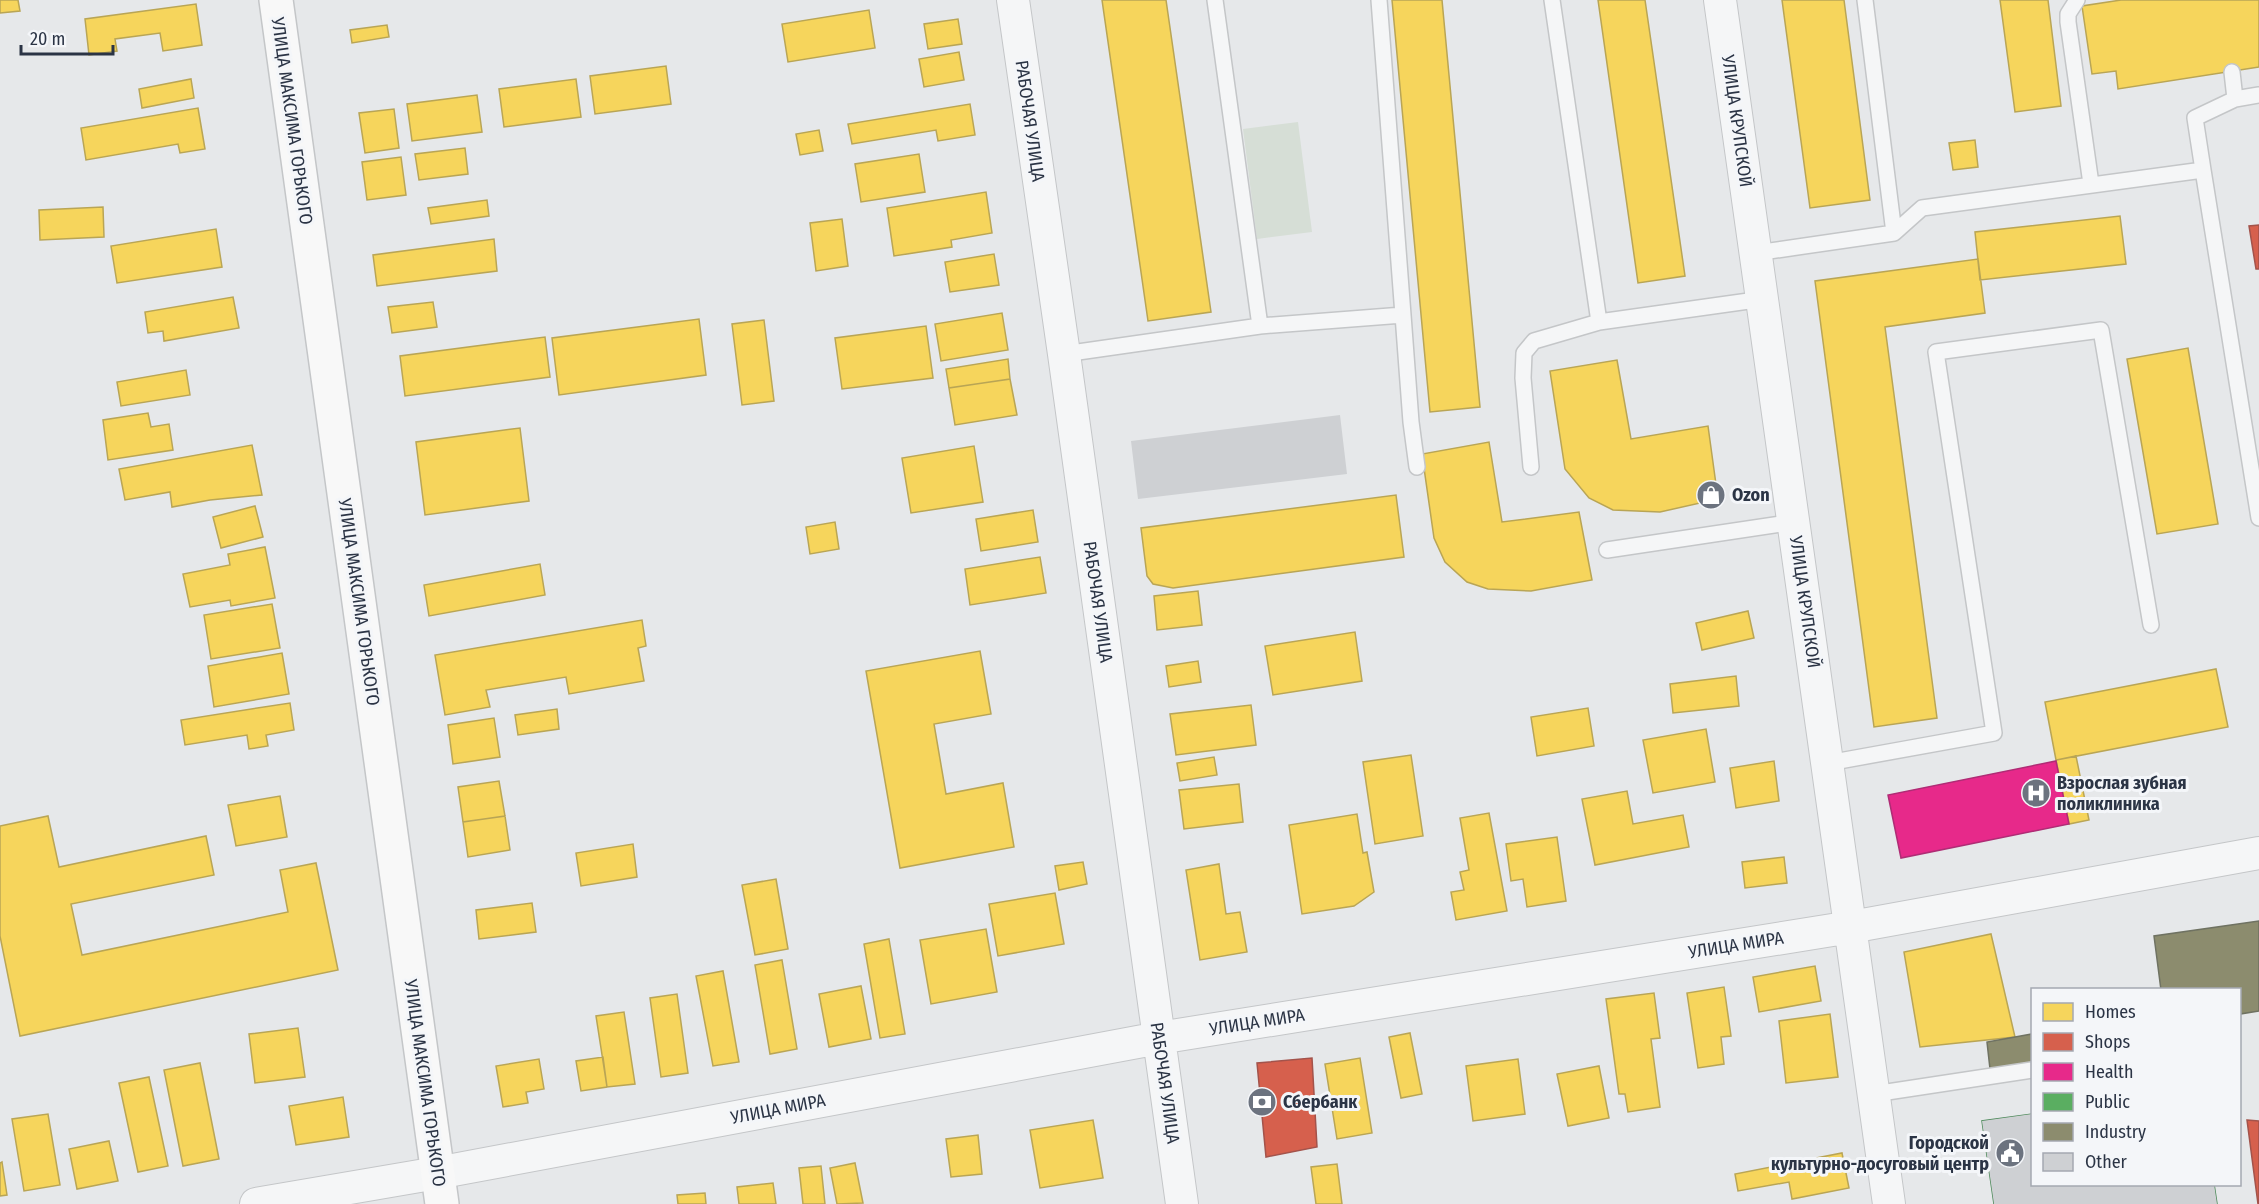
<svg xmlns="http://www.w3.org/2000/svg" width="2259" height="1204" font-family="'Fira Sans Condensed',sans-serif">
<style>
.green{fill:#d6ded6}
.homes{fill:#f6d55c;stroke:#b9a555;stroke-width:1.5}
.shops{fill:#d6604d;stroke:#a3534b;stroke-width:1.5}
.health{fill:#e7298a;stroke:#af2c75;stroke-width:1.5}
.public{fill:#5aae61;stroke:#4c8959;stroke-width:1.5}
.industry{fill:#8c8c6e;stroke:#6f7262;stroke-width:1.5}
.building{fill:#ced0d3}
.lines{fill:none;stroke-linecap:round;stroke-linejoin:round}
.lane-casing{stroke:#c4c6c8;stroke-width:18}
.street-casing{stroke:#c4c6c8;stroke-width:34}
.secondary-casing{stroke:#c4c6c8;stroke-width:36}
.lane{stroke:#f5f6f7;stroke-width:15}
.street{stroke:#f5f6f7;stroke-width:32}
.secondary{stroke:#f8f8f8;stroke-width:33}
.labels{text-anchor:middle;stroke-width:6;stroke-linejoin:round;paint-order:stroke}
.street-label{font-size:18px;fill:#2b3445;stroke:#f4f6f9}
.poi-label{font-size:18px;font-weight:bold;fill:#2b3445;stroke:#f4f6f9;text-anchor:start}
</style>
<rect width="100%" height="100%" fill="#e6e8ea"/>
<path class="green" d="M1298 122 1312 232 1257 239 1243 129Z"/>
<path class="homes" d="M0 0H18L20 11 0 13Z
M1102 0H1166L1211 312 1148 321Z
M1392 0H1442L1480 407 1430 412Z
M1598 0H1645L1685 276 1638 283Z
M1782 0H1844L1870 200 1810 208Z
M2000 0H2048L2061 106 2015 112Z
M2121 0H2259V67L2118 89 2116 71 2092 74 2082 6Z
M196 4 202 45 163 51 160 33 115 39 117 51 89 55 85 19Z
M869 10 875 48 788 62 782 24Z
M958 19 962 44 928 49 924 24Z
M387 25 389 37 352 43 350 30Z
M959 52 964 80 924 87 919 59Z
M666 66 671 104 595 114 590 76Z
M191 79 194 98 142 108 139 89Z
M576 79 581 117 504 127 499 89Z
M477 95 482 132 412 141 407 104Z
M970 104 975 135 938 141 936 130 852 144 848 124Z
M198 108 205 149 180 153 178 144 86 160 81 128Z
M394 109 399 148 365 153 359 113Z
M819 130 823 151 800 155 796 134Z
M1975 140 1978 167 1953 170 1949 143Z
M465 148 468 174 419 180 415 154Z
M919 154 925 192 861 202 855 164Z
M401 157 406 195 367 200 362 162Z
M986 192 992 233 951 240 952 247 894 256 887 208Z
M487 200 489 216 431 224 428 208Z
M103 207 104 237 40 240 39 210Z
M2120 216 2126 264 1980 280 1975 232Z
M842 219 848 266 816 271 810 223Z
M216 229 222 267 117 283 111 246Z
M494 239 497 271 377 286 373 255Z
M994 254 999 285 950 292 945 262Z
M1978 259 1985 313 1885 327 1937 718 1874 727 1815 281Z
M233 297 239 328 164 341 163 331 148 333 145 312Z
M433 302 437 327 392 333 388 307Z
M1002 313 1008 350 941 361 935 324Z
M699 319 706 375 559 395 552 338Z
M764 320 774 401 742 405 732 324Z
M926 326 933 378 842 389 835 338Z
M545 337 550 377 405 396 400 356Z
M2188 348 2218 524 2157 534 2127 359Z
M1008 359 1010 379 949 388 946 369Z
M1617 360 1631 439 1708 426 1718 499 1660 512 1613 510 1589 498 1565 469 1550 371Z
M186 370 190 395 121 406 117 382Z
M1010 379 1017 415 955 425 949 388Z
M148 413 151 427 169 424 173 450 108 460 103 420Z
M520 428 529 501 425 515 416 442Z
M1489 442 1502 522 1579 512 1592 580 1531 591 1488 589 1467 582 1445 562 1434 538 1422 454Z
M252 445 262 495 210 500 172 507 170 492 125 500 119 469Z
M974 446 983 502 911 513 902 458Z
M1396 495 1404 557 1173 588 1153 584 1147 576 1141 528Z
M255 506 263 537 221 548 213 517Z
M1033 510 1038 542 981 551 976 519Z
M835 522 839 549 810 554 806 527Z
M265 547 275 598 231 606 230 600 190 607 183 574 230 565 228 554Z
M1040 557 1046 593 970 605 965 569Z
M540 564 545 595 429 616 424 585Z
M1198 591 1202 625 1157 630 1154 596Z
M272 604 280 648 211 659 204 615Z
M1748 611 1754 638 1702 650 1696 623Z
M642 620 646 646 638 648 644 681 569 694 566 677 486 690 490 707 445 715 435 655Z
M1355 632 1362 681 1273 695 1265 646Z
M980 651 991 714 934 724 946 794 1003 783 1014 847 900 868 866 671Z
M282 653 289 694 214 707 208 666Z
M1198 661 1201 682 1169 687 1166 666Z
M2216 669 2228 727 2056 760 2045 702Z
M1736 676 1739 706 1673 713 1670 684Z
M290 703 294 730 266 735 268 746 249 749 247 735 185 745 181 720Z
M1251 705 1256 745 1176 755 1170 714Z
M1588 708 1594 746 1537 756 1531 717Z
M557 709 559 729 518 735 515 715Z
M494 718 500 757 453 764 448 725Z
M1706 729 1715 782 1653 793 1643 740Z
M1411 755 1423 836 1375 844 1363 762Z
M2076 756 2089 820 2069 824 2056 760Z
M1214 757 1217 775 1180 781 1177 763Z
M1774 761 1779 801 1736 808 1730 768Z
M499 781 505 816 463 822 458 787Z
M1239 784 1243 822 1184 829 1179 790Z
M1627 791 1633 824 1683 815 1689 847 1595 865 1582 799Z
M280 796 287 837 236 846 228 805Z
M1489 813 1507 911 1456 920 1451 892 1464 890 1460 872 1469 870 1460 818Z
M1357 814 1363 853 1367 852 1374 892 1354 906 1302 914 1289 825Z
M48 816 59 867 206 836 214 875 71 904 82 955 288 912 280 870 316 863 338 970 20 1036 0 936V826Z
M505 816 510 850 468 857 463 822Z
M1557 837 1566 901 1527 907 1523 879 1511 881 1506 844Z
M633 844 637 877 581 886 576 853Z
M1784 857 1787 883 1745 888 1742 862Z
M1083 862 1087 884 1059 890 1055 866Z
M1219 864 1226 914 1240 912 1247 952 1200 960 1186 870Z
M776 879 788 949 755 955 742 885Z
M1055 893 1064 944 998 956 989 904Z
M532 903 536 932 479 939 476 910Z
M986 929 997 992 931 1004 920 940Z
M1991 934 2015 1037 1920 1047 1904 952Z
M889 939 905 1034 880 1038 864 944Z
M782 960 797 1049 770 1054 755 965Z
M1815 966 1821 1001 1759 1012 1753 977Z
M723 971 739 1062 713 1066 696 976Z
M861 986 871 1039 829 1047 819 994Z
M1724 987 1731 1036 1721 1037 1724 1064 1698 1068 1687 993Z
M1654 993 1660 1038 1651 1039 1660 1107 1628 1112 1625 1094H1619L1606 999Z
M677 994 688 1073 661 1077 650 998Z
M624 1012 635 1084 607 1087 596 1016Z
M1830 1014 1838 1077 1786 1083 1779 1021Z
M298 1028 305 1077 255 1083 249 1034Z
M1410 1033 1422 1094 1401 1098 1389 1037Z
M603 1057 607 1087 581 1091 576 1061Z
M1360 1058 1372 1133 1337 1139 1325 1064Z
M539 1059 544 1089 526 1092 528 1103 503 1107 496 1066Z
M1518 1059 1525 1114 1473 1121 1466 1066Z
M200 1063 219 1159 183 1166 164 1070Z
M1599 1066 1609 1118 1568 1126 1557 1074Z
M149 1077 168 1166 138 1172 119 1083Z
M343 1097 349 1137 296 1145 289 1106Z
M48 1114 60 1185 24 1191 12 1119Z
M1093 1120 1103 1178 1040 1188 1030 1130Z
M978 1135 982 1174 951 1177 946 1139Z
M109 1141 118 1181 77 1189 69 1149Z
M1842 1153 1849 1188 1792 1199 1789 1182 1738 1191 1735 1174Z
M2 1162 7 1195 0 1196V1163Z
M855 1163 863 1203 837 1204 830 1168Z
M1337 1164 1342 1204H1316L1311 1167Z
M821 1166 825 1204H803L799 1168Z
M773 1183 776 1204H739L737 1187Z
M705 1193 706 1204H678L677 1195Z"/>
<path class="shops" d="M2259 225V269H2256L2249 226Z
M1312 1058 1317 1147 1266 1157 1257 1063Z
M2247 1120 2259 1121V1204H2258Z"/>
<path class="health" d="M2056 761 2069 824 1901 858 1888 795Z"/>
<path class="public" d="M2032 1114V1184H2214L2217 1204H1994L1982 1121Z"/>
<path class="industry" d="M2259 921V1011L2240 1014V990H2161L2154 936Z
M2032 1034V1063L1990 1069 1987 1042Z"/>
<path class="building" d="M1340 415 1347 474 1138 499 1131 441Z
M2032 1114V1184H2214L2217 1204H1994L1982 1121Z"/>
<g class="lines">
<g class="lane-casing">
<path id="lane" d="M1552 0 1599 322 1763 299
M1865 0 1894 233
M2077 0 2068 14V22L2091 184
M2232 72 2235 99
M2203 170 2259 518
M1756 253 1894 233 1922 208 2203 170 2195 118 2235 99 2259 95
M1403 315 1411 422 1417 467
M1260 326 1403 315 1379 0
M1064 354 1260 326 1215 0
M1531 467 1523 378 1524 353 1534 341 1599 322
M1607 550 1794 522
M1828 763 1994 733 1936 352 2101 330 2151 625
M1874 1094 2032 1070"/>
</g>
<g class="street-casing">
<path id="street" d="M1013 0 1064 354 1182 1204
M1720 0 1889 1204
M256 1204 437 1173 1159 1038 1851 927 2259 853"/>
</g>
<g class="secondary-casing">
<path id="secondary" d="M276 0 442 1204"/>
</g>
<use href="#lane" class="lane"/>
<use href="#street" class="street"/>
<use href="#secondary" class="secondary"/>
</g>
<defs>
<g id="shop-disc" transform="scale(1.5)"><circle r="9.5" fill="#6c737f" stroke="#f4f6f9"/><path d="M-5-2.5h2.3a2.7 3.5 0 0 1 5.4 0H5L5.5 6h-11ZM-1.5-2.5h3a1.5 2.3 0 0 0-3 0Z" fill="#fff"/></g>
<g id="hospital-disc" transform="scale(1.5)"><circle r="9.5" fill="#6c737f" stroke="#f4f6f9"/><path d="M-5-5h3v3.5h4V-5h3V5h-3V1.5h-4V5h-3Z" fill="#fff"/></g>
<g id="bank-disc" transform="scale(1.5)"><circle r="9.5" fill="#6c737f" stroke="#f4f6f9"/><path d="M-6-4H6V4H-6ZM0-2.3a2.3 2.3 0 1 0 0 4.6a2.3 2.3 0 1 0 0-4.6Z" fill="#fff"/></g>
<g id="civic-disc" transform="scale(1.5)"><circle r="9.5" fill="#6c737f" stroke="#f4f6f9"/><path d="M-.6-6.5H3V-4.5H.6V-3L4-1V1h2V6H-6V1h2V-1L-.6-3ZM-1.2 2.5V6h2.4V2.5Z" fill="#fff"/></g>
</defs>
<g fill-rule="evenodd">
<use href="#shop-disc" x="1711" y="495"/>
<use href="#hospital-disc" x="2036" y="793"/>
<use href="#bank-disc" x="1262" y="1102"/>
<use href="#civic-disc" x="2010" y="1153"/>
</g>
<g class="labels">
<g class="street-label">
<text transform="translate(292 121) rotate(82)" y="6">УЛИЦА МАКСИМА ГОРЬКОГО</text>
<text transform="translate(1030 121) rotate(82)" y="6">РАБОЧАЯ УЛИЦА</text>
<text transform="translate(1737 121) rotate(82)" y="6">УЛИЦА КРУПСКОЙ</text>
<text transform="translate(359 602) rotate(82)" y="6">УЛИЦА МАКСИМА ГОРЬКОГО</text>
<text transform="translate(1098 602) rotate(82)" y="6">РАБОЧАЯ УЛИЦА</text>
<text transform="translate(1805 602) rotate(82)" y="6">УЛИЦА КРУПСКОЙ</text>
<text transform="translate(1736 945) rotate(-9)" y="6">УЛИЦА МИРА</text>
<text transform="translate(1257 1022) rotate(-9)" y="6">УЛИЦА МИРА</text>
<text transform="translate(425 1083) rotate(82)" y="6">УЛИЦА МАКСИМА ГОРЬКОГО</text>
<text transform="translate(1165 1083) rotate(82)" y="6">РАБОЧАЯ УЛИЦА</text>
<text transform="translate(778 1109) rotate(-11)" y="6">УЛИЦА МИРА</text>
</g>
<g class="poi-label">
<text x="1732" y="501">Ozon</text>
<text x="2057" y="789">Взрослая зубная<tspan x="2057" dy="21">поликлиника</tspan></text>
<text x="1283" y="1108">Сбербанк</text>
<text x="1989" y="1149" text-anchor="end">Городской<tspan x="1989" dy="21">культурно-досуговый центр</tspan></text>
</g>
</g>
<rect x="2031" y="988" width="210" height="198" fill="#f4f6f9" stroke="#a4a8b1" stroke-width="1.5"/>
<rect x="2043" y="1003" width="30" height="18" fill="#f6d55c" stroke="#a4a8b1" stroke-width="1.5"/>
<text x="2085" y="1018" font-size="18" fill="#2b3445">Homes</text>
<rect x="2043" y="1033" width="30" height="18" fill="#d6604d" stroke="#a4a8b1" stroke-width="1.5"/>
<text x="2085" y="1048" font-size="18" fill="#2b3445">Shops</text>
<rect x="2043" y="1063" width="30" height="18" fill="#e7298a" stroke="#a4a8b1" stroke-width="1.5"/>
<text x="2085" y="1078" font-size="18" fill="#2b3445">Health</text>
<rect x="2043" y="1093" width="30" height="18" fill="#5aae61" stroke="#a4a8b1" stroke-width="1.5"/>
<text x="2085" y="1108" font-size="18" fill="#2b3445">Public</text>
<rect x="2043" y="1123" width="30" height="18" fill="#8c8c6e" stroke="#a4a8b1" stroke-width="1.5"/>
<text x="2085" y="1138" font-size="18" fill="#2b3445">Industry</text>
<rect x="2043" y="1153" width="30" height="18" fill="#ced0d3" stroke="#a4a8b1" stroke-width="1.5"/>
<text x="2085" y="1168" font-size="18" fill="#2b3445">Other</text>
<path d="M21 45v9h92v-9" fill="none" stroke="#2b3445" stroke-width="3"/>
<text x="30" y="45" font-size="18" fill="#2b3445" stroke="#f4f6f9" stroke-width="4.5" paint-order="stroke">20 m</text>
</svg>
